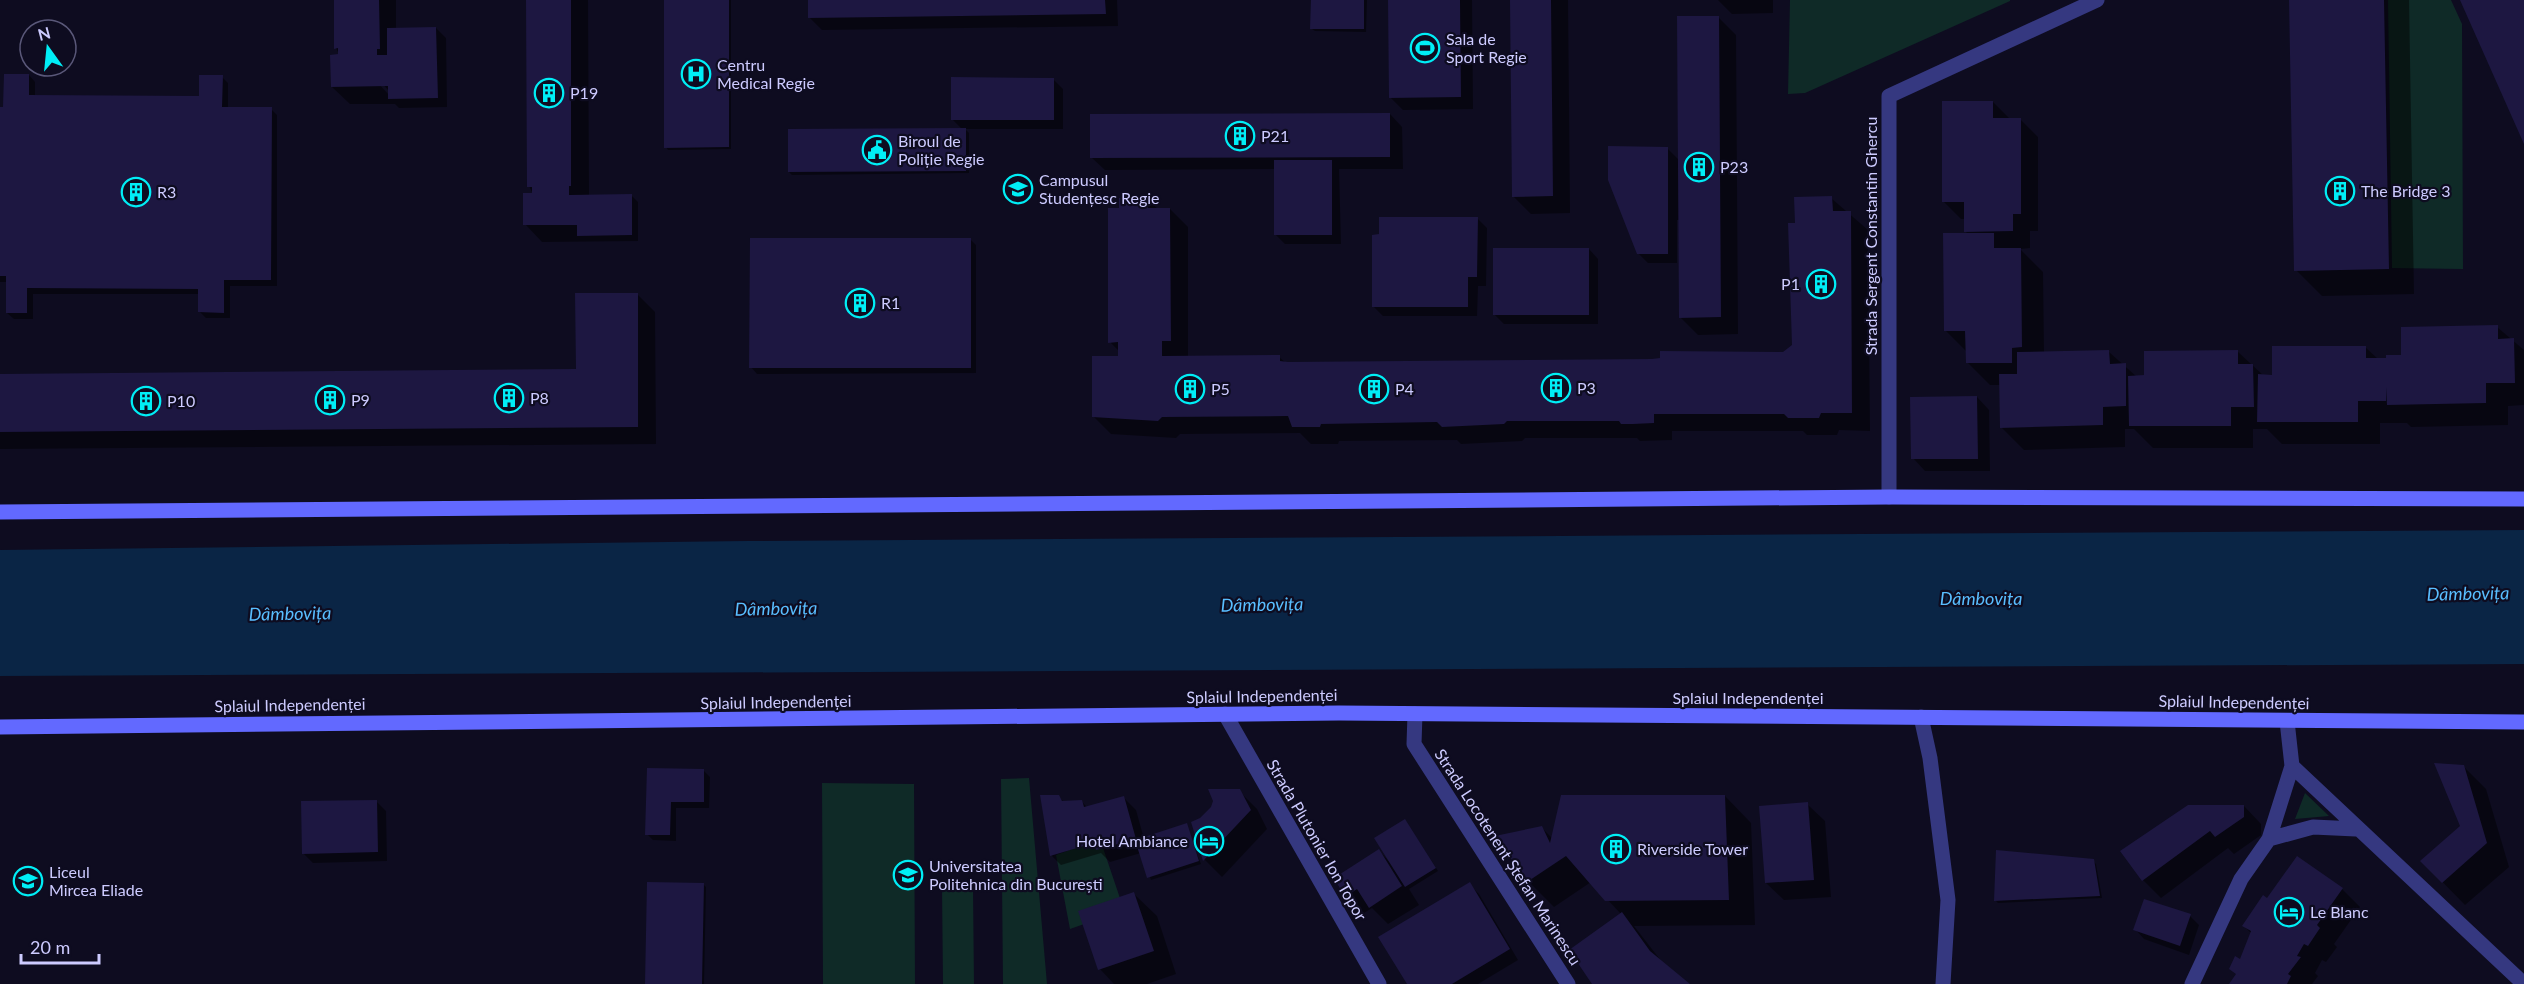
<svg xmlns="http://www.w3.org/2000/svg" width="2524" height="984" font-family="Lato,sans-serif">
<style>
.green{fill:#0f2a27}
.water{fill:#0a2545}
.shadow{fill:#0007;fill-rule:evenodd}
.building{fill:#1d1741}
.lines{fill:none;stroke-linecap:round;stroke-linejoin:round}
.street{stroke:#353880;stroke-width:15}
.secondary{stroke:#6269ff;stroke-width:15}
.labels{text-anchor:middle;stroke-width:4.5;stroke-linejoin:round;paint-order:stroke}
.poi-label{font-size:16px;fill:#cdcbff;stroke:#0e0c20;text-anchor:start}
.street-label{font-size:16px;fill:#cdcbff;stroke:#0e0c20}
.water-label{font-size:18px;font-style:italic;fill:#59beff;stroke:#0e0c20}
</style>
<rect width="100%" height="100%" fill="#0e0c20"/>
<path class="green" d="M1790 0H2010V1L1805 93 1788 94Z
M2388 0H2451L2462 24 2463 269 2392 268Z
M1029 778 1047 984H1003L1001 779Z
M822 783 914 784 915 984H823Z
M2305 793 2329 816 2295 819Z
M1100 839 1124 910 1070 929 1056 855Z
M942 888H973L974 984H943Z"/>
<path class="water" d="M2524 530V664L0 676V550L747 541Z"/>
<path class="shadow" d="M335 0H396V29L436 28 446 38 447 107 399 108 395 104H350L332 87 340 56 336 48ZM379 80 389 91V95L377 82Z
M528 0H588L589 196 631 195 638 202V241L542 242 525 224 533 194 529 186Z
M666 0H731V149L668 150 666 147Z
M809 0H1117L1118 26 822 30 809 17Z
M1312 0H1367L1366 32 1315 31 1312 29Z
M1389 0H1472L1473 109 1403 110 1390 97Z
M1511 0H1568L1570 213 1531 214 1513 196Z
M1718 0H1773V13L1732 14Z
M2290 0H2409L2414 294 2322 296 2296 270Z
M1718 17 1736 35 1738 334 1698 335 1680 317V220H1677V263H1648L1638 253 1667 148 1679 160Z
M29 75 35 82V97H200L222 77 228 83V108L271 109 277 115V286H230V318H206L200 312V294H33V319H14L7 313V282H0V109H5Z
M1053 79 1063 89V129H965L969 133V173L792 175 789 172 963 130 952 119Z
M1993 102 2010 119H2020L2038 137V231H2030V248L2020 249 2043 272 2044 353 2109 352 2137 377 2237 351 2264 376H2273L2365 347 2378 359 2403 356 2497 327 2524 350V405L2508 406V425L2411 427 2407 423H2380V444H2282L2267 429H2253V448H2153L2134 429H2125V447L2024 450 2001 427 2000 385H1990L1967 362V352L1945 330 1969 235 1965 231V219H1961L1943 201Z
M1390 114 1402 127 1403 169H1339L1341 244H1285L1275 234V169L1105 170 1092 158Z
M1831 198 1868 230 1870 431 1839 430 1837 435H1807L1803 431H1672V440L1640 441 1637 438H1525L1522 441 1461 444 1457 440 1339 441 1338 444H1311L1300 433 1180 434 1176 438 1111 434 1094 417 1119 358V351L1110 342 1120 209 1147 199 1158 209H1170L1188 227V357H1279L1286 363 1652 360 1784 354 1793 346 1796 224Z
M1477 218 1487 228 1486 286H1478L1477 316H1383L1373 306Z
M970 239 976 245V373L757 374 751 367Z
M1589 249 1598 259V324H1504L1494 314Z
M637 294 655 312 656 444 0 449V375L577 370Z
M1977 397 1989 410 1990 471H1925L1913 458Z
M2463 766 2486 789 2509 867 2465 905 2422 861 2462 827Z
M649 770 704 771 710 777 709 808H676V841L653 840 647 834Z
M1239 791 1257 809 1267 829 1222 877 1205 860 1193 823 1201 820Z
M1041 796 1058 797 1064 802 1081 801 1088 808 1124 798 1136 810 1144 839 1186 825 1201 864 1151 880 1141 853 1110 862 1101 853 1061 865 1052 856Z
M1725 796 1751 823 1755 925 1634 926 1662 962 1688 984H1594L1621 914 1591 882 1554 907 1528 881 1498 837 1542 828 1553 839Z
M376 801 386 811 387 861 313 863 303 853Z
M1807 804 1825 821 1831 897 1784 900 1766 883Z
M2244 806 2261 824V835L2234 854 2228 848 2161 898 2143 880 2122 852Z
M1407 823 1438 871 1409 889 1419 905 1388 924 1372 908 1364 913 1347 896 1379 851 1389 861Z
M2093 861 2096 864 2102 898 1998 903 1995 900Z
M703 884 706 887 704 984H647Z
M1469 884 1479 894 1518 960 1478 984H1408Z
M2342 889 2360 907 2334 944 2337 947 2326 962 2322 960 2315 973 2318 976 2312 984H2231L2237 975 2251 933 2244 926 2268 900Z
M1134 894 1157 916 1176 974 1147 984H1114L1100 969Z
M2190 916 2199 925 2189 955 2144 939 2135 929Z"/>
<path class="building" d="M334 0H379L380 49H377V55H387V28L436 27 438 98 388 99V86L331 87 330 55 338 54V48L334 49Z
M526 0H571V186H569V195L632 194V235L577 236V225H523V193H532V187H527Z
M664 0H729V147L664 148Z
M808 0H1105L1106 14 808 18Z
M1311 0H1364V29H1310Z
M1388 0H1460L1461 97 1389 98Z
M1510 0H1551L1553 196 1512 197Z
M2289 0H2384L2389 269 2294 271Z
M2460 0H2524V144Z
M1677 16H1719L1721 317 1679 318Z
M4 74H29V95L199 96V75H223L222 107H272L271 280H224V313L198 312V289L27 288V313H6V276H0V107H3Z
M951 77 1054 78V120H951Z
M1942 101H1993V118H2021V214H2013V231L1964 232V202H1942Z
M1390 113V157L1090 158V114Z
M966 128V171L788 172V129Z
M1608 146 1668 147V254H1637L1608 180Z
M1274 160H1332V235H1274Z
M1832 196 1833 211H1851L1852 413H1821L1819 418H1788L1784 414H1654V423L1633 424H1621L1619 421H1507L1504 424 1442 427 1437 422 1321 424 1320 427H1292L1288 416 1162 417 1158 421 1092 417V356H1118V342L1108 343V208H1119V198H1148V208H1170L1171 341H1162V356L1280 355V361L1288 362 1652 359 1660 358V351L1783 352 1792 345 1788 223H1795L1794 197Z
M1379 217H1478L1477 277H1468V307H1372V235L1379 234Z
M1943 233H1994V248H2021L2022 347 2012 348V363H1966L1965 331H1944Z
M750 238H971V368H749Z
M1493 248H1589V315H1493Z
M575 293H638V427L0 432V374L576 369Z
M2498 325V339L2514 338 2515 383H2486V403L2387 405 2386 387V401H2358V422H2257L2258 374 2272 375V346H2366V358H2386V355H2401V327Z
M2109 350 2110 364 2126 363V406L2103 407V425L2000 428 1999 374H2017V352Z
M2238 350V364H2253L2254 407H2231V426H2129L2128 376 2144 375V351Z
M1977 396 1978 459H1911L1910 397Z
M2434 763 2464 765 2487 843 2442 883 2420 861 2460 826Z
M647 768 704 769V802H671L670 835H645Z
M1208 789H1240L1251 810 1203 861 1191 822 1200 818 1211 807 1213 801Z
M1040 795H1059L1062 801 1082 800 1084 807 1124 796 1136 839 1096 850 1094 843 1050 856Z
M1561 795H1725L1729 900 1605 901 1566 856 1527 882 1495 836 1542 826 1550 843Z
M377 800 378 852 302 854 301 801Z
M1808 802 1814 880 1765 883 1759 806Z
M2188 805H2244V817L2215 837 2210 831 2142 881 2120 851Z
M1405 819 1436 868 1405 887 1374 838Z
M1187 823 1199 861 1147 878 1135 840Z
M1379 849 1402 886 1369 908 1357 889 1345 897 1334 878Z
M1996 850 2094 859 2100 896 1994 901Z
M2297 856 2343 888 2317 925 2320 928 2308 946 2304 944 2297 956 2301 957 2288 974 2291 976 2287 984H2229L2236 974 2229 969 2235 956 2240 959 2251 931 2242 926 2263 895 2267 898Z
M647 882 704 883 702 984H645Z
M1470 882 1510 949 1452 984H1407L1378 937Z
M1134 892 1154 951 1098 970 1078 911Z
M2144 899 2191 914 2180 946 2133 930Z
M1622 912 1650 951 1690 984H1592L1569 950Z"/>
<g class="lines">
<path class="street" d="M1889 497V96L2097 0
M1225 714 1379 984
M1415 714 1414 744 1568 984
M1921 717 1930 758 1948 900 1943 984
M2287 721 2292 766 2524 984
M2269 839 2313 827 2356 829
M2192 984 2241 879 2269 839 2292 766"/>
<path class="secondary" d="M0 512 1889 497 2524 499
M0 727 1339 713 2524 722"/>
</g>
<defs>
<g id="stadium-ring" transform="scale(1.5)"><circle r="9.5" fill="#0e0c20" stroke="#00eef6" stroke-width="1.5"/><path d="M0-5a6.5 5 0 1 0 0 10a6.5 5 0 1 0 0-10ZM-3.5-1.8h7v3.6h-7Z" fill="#00eef6"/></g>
<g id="hospital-ring" transform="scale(1.5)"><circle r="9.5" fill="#0e0c20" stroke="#00eef6" stroke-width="1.5"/><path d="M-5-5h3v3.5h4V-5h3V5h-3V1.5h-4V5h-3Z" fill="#00eef6"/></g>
<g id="building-ring" transform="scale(1.5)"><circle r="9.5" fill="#0e0c20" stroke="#00eef6" stroke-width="1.5"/><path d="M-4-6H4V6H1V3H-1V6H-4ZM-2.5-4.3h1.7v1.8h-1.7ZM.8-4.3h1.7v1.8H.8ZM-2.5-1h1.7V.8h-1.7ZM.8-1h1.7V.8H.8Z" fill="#00eef6"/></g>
<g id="civic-ring" transform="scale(1.5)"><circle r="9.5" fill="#0e0c20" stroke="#00eef6" stroke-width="1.5"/><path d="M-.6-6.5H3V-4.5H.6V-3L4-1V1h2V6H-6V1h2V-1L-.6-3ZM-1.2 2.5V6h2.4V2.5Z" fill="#00eef6"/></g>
<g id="university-ring" transform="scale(1.5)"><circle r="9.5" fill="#0e0c20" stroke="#00eef6" stroke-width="1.5"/><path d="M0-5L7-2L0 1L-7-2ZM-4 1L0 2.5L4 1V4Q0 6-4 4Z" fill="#00eef6"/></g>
<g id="hotel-ring" transform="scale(1.5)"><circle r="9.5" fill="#0e0c20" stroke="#00eef6" stroke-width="1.5"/><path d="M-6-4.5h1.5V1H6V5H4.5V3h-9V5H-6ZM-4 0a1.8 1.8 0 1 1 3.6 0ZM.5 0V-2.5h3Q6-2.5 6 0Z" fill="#00eef6"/></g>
<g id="school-ring" transform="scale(1.5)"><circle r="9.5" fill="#0e0c20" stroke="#00eef6" stroke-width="1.5"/><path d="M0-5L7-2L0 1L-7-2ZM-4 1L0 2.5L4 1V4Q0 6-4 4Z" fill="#00eef6"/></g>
</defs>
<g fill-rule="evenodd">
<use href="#stadium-ring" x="1425" y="48"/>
<use href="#hospital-ring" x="696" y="74"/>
<use href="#building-ring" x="549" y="93"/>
<use href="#building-ring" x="1240" y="136"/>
<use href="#civic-ring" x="877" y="150"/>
<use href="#building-ring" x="1699" y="167"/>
<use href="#university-ring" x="1018" y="189"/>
<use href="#building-ring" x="2340" y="191"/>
<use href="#building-ring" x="136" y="192"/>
<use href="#building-ring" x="1821" y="284"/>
<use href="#building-ring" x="860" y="303"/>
<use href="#building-ring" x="1556" y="388"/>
<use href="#building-ring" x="1190" y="389"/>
<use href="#building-ring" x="1374" y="389"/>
<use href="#building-ring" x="509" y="398"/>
<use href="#building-ring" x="330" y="400"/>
<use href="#building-ring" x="146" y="401"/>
<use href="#hotel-ring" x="1209" y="841"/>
<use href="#building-ring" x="1616" y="849"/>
<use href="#university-ring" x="908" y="875"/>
<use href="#school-ring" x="28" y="881"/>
<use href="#hotel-ring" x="2289" y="912"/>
</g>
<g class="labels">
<g class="poi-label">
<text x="1446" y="45">Sala de<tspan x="1446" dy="18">Sport Regie</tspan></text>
<text x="717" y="71">Centru<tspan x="717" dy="18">Medical Regie</tspan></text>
<text x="570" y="99">P19</text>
<text x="1261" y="142">P21</text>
<text x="898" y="147">Biroul de<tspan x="898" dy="18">Poliție Regie</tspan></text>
<text x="1720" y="173">P23</text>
<text x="1039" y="186">Campusul<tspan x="1039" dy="18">Studențesc Regie</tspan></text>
<text x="2361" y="197">The Bridge 3</text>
<text x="157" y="198">R3</text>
<text x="1800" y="290" text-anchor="end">P1</text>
<text x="881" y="309">R1</text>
<text x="1577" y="394">P3</text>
<text x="1211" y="395">P5</text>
<text x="1395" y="395">P4</text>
<text x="530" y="404">P8</text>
<text x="351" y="406">P9</text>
<text x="167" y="407">P10</text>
<text x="1188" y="847" text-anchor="end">Hotel Ambiance</text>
<text x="1637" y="855">Riverside Tower</text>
<text x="929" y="872">Universitatea<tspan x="929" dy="18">Politehnica din București</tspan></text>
<text x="49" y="878">Liceul<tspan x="49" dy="18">Mircea Eliade</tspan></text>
<text x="2310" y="918">Le Blanc</text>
</g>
<g class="street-label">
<text transform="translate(1871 236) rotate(-90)" y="6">Strada Sergent Constantin Ghercu</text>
<text transform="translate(1262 696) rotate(-1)" y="6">Splaiul Independenței</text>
<text x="1748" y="704">Splaiul Independenței</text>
<text transform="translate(776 702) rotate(-1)" y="6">Splaiul Independenței</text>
<text transform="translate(2234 702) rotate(1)" y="6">Splaiul Independenței</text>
<text transform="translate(290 705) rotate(-1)" y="6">Splaiul Independenței</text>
<text transform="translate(1317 840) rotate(60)" y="6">Strada Plutonier Ion Topor</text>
<text transform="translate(1508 857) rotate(57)" y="6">Strada Locotenent Ștefan Marinescu</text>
</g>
<g class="water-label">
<text transform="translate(2468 594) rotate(-1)" y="6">Dâmbovița</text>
<text x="1981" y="605">Dâmbovița</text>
<text transform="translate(1262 605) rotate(-1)" y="6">Dâmbovița</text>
<text transform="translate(776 609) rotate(-1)" y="6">Dâmbovița</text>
<text transform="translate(290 614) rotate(-1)" y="6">Dâmbovița</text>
</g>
</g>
<g transform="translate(48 48) rotate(345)"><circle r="28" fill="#0e0c20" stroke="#5a5879" stroke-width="1.5"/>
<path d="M0-4.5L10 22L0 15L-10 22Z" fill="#00eef6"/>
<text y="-9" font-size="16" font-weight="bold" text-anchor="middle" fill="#cdcbff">N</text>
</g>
<path d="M21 954v9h78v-9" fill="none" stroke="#cdcbff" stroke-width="3"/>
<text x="30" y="954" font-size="18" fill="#cdcbff" stroke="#0e0c20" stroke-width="4.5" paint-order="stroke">20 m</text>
</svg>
